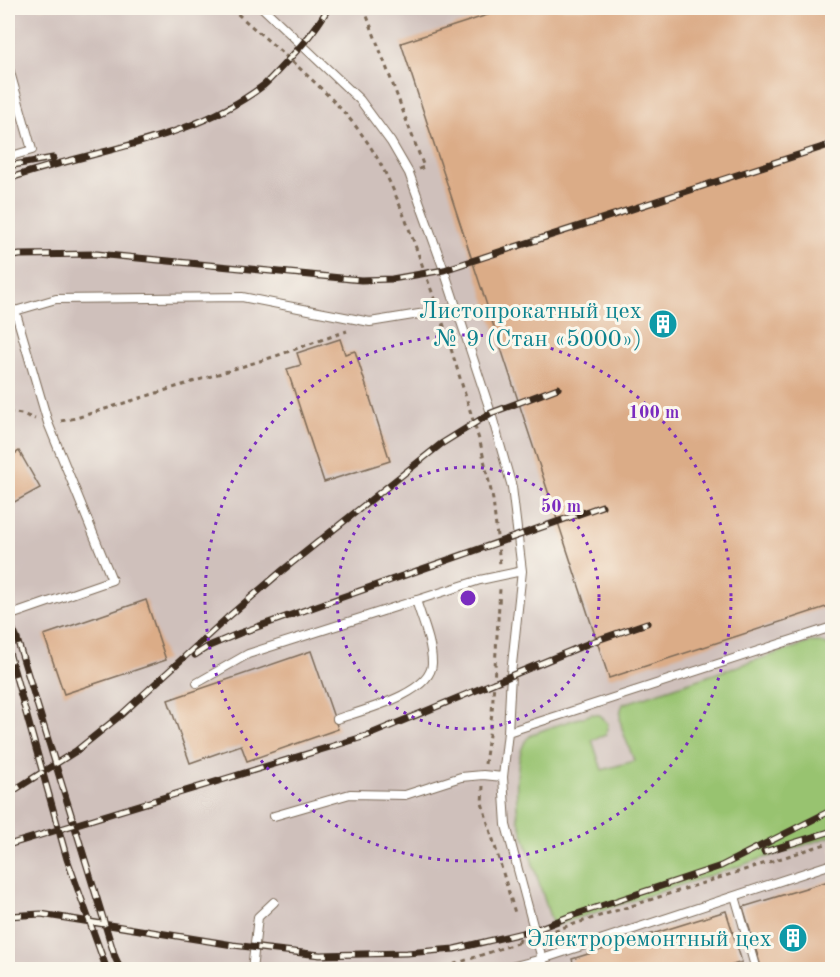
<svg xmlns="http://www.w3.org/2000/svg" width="840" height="977" font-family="'Old Standard TT',serif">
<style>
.industrial{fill:#cfc0bb}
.green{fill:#98c370;stroke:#6a7647;stroke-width:1.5}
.building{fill:#dbac87}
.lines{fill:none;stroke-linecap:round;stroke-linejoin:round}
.lane-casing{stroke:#7b6957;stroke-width:10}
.path{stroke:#7b6957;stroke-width:3;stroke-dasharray:4.5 4.5;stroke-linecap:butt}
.lane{stroke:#fff;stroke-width:8}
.rail-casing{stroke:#3b2a1e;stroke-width:7}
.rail{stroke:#fbf7ec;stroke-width:4.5;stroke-dasharray:14;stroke-linecap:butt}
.ring{fill:none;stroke:#7b2cbf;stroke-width:3;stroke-dasharray:3 6}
.labels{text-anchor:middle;stroke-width:6;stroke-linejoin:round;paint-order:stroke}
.culture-label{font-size:24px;fill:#0d838f;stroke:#fbf7ec;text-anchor:end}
.centre{fill:#7b2cbf;stroke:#fbf7ec;stroke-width:3}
.ring-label{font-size:18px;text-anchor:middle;font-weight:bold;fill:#7b2cbf;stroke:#fbf7ec;stroke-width:6;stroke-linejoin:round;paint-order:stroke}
</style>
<rect width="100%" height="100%" fill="#fbf7ec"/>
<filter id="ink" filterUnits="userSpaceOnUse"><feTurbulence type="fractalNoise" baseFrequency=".0167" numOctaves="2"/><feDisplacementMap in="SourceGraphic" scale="12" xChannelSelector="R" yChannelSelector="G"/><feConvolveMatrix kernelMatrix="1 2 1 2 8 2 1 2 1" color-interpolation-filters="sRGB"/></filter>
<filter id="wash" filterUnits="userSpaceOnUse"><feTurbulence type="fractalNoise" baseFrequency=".008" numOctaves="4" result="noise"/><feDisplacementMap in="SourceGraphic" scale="24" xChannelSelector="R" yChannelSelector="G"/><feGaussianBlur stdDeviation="1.35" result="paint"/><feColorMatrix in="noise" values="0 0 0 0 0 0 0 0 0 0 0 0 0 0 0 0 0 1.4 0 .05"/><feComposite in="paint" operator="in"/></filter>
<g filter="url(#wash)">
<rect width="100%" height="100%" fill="#f2dfc1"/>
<path class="industrial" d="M8 8H832V969H8Z"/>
<path class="green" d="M811 642H820L832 647V836L553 926 518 818C516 800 514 748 530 736 541 729 578 719 592 714L600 715 608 724 606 735 592 740 602 770 634 761C629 743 614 722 623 704Z"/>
<g id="blocks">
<path class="building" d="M509 8H832V605L609 678 401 43Z
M340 339 345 354 355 351 390 461 324 482 287 369 301 365 297 353Z
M19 451 40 488 9 505 8 502V458Z
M146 600 166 660 64 694 44 635Z
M311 651 338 729 247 761 241 745 190 763 168 700Z
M832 880V970H762L743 907Z
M726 911 742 962 718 970H575L572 959Z"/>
</g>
</g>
<g filter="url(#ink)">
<use href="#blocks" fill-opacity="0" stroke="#7b6957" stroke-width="1.5"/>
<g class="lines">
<g class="lane-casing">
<path id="lane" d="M263 8 360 100 391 142 409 173 444 270 491 413 512 487 522 571 511 674 508 732 832 627
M8 65 32 150 8 157
M8 313 56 299 242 297 370 322 456 308
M8 616 112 580 48 423 15 310
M197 683 248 654 480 580 522 571
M337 719C360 711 432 694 432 663 432 642 422 620 416 600
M508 732 503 777 506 825 545 970
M274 816 350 794 405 795 461 777 483 775 503 777
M735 896 756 970
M252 970 258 917 274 902
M500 970 542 959 832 864"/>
</g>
<path class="path" d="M231 8C273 46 330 90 363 136 396 181 415 248 435 300
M364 8 424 167 419 169
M443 323 481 446 493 500 500 564
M8 412 22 414 35 419
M61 421 76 418 276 356 347 331
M485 764 492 713 500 589
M483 786 482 803 515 913
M546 933 832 842
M519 943 521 933
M437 970 526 940"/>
<use href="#lane" class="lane"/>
<g class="rail-casing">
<path id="rail" d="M8 166 53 158
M8 179C93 149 190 142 264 85 273 77 281 67 290 58 304 43 318 27 328 8
M8 257 20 255 97 254 361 280 392 279 444 270 832 144
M8 619 17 639 115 957 121 970
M8 649 67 859 107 970
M195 655 209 646 240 633 602 506
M8 794 76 751 122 714 227 618 283 570 441 444 491 413 558 388
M8 845 366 736 592 642 647 623
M764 852 832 831
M8 916 41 914 233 945 320 955 407 953 454 949 535 930 568 917 721 866 832 810"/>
</g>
<use href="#rail" class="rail"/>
</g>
</g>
<g class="ring">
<circle cx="468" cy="598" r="131"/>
<circle cx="468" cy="598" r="263"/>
</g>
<defs>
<g id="building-disc" transform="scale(1.5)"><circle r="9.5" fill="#0f9aa8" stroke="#fbf7ec"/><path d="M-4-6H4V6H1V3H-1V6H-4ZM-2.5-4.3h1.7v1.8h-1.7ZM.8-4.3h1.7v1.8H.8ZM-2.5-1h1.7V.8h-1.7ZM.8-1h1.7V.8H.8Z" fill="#fff"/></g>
</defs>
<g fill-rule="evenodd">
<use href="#building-disc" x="663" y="324"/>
<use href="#building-disc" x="793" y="938"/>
</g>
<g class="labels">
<g class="culture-label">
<text x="642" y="318">Листопрокатный цех<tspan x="642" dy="28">№ 9 (Стан «5000»)</tspan></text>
<text x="772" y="946">Электроремонтный цех</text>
</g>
</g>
<circle cx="468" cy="598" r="9" class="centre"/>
<g class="ring-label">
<text x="654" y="418">100 m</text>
<text x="561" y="512">50 m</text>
</g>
<rect width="840" height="977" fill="none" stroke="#fbf7ec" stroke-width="30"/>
</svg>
